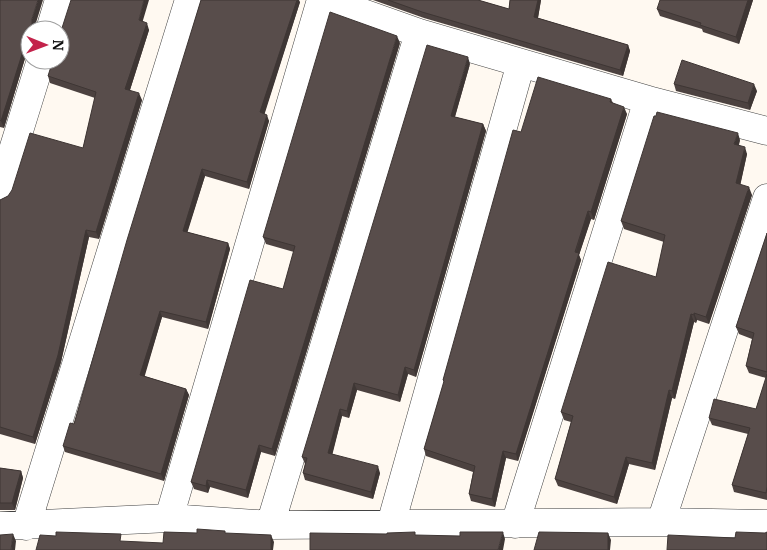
<svg xmlns="http://www.w3.org/2000/svg" width="767" height="550" font-family="Merriweather,serif">
<style>
.lines{fill:none;stroke-linecap:round;stroke-linejoin:round}
.minor-casing{stroke:#424242;stroke-width:29}
.minor{stroke:#fff;stroke-width:28}
.wall{fill:#4c4240}
.shaded-wall{fill:#3e3634}
.building{fill:#584d4b;stroke:#3e3634}
</style>
<rect width="100%" height="100%" fill="#fff9f1"/>
<g class="lines">
<g class="minor-casing">
<path id="minor" d="M326 0 419 33 648 100 767 131
M50 30 59 0
M0 192 41 60
M169 518 321 0
M661 522 767 198
M391 524 521 63
M515 524 648 100
M270 525 419 33
M0 526 169 518 270 525 661 522 767 524
M26 526 189 0"/>
</g>
<use href="#minor" class="minor"/>
</g>
<path class="wall" d="M0 0 35 26 30 30V49L26 55 4 128 0 127Z
M201 0 300 2 264 114 269 121 249 189 205 176 187 232 228 243 230 249 208 329 162 317 144 376 186 389 189 395 164 481 65 452 63 446 74 424Z
M373 0H478L509 9 510 0H541L538 18 628 45 630 51 623 76 424 18Z
M753 0 739 44 703 32 702 29 660 16 657 9Z
M143 22 149 30 130 90 142 100 99 239 89 237 61 362 35 444 0 434V200L8 196 83 148 95 98 50 83 48 76Z
M400 43 275 456 261 452 248 498 210 487 208 493 194 489 191 482 283 289 294 252 266 244 263 237Z
M470 64 455 117 483 124 486 131 416 377 408 374 400 402 357 390 349 418 342 416 332 454 380 473 373 499 305 480 303 473 305 464 302 457Z
M674 84 757 91 750 110 676 91Z
M611 99 613 103 627 114 594 220 591 219 579 255 581 260 518 461 506 458 495 507 471 501 469 494 473 472 426 456 424 449 444 382 443 380 521 132Z
M740 140 739 145 747 154 740 185 752 195 709 324 697 320 696 323 694 322 675 399 672 398 655 470 629 464 617 504 558 486 555 479 571 422 564 420 561 412 656 277 664 242 624 229 621 221Z
M767 233V500L734 492 732 485 748 434 712 425 709 418 756 409 766 378 749 373 746 366 752 339 739 334 736 327Z
M0 468 21 471 23 478 15 510H0Z"/>
<path class="shaded-wall" d="M38 0H43L35 26V30H34L32 26V19Z
M144 0H149L141 27 139 20Z
M297 0H299L300 2 263 119 260 112Z
M538 0H541L537 23 534 17Z
M748 0H753L739 44 736 37Z
M147 23 149 30 128 96 125 89Z
M397 36 400 43 275 456 272 449Z
M28 41 30 46V49L26 55 4 128 1 121 24 48Z
M628 45 630 51 623 76 620 70Z
M468 57 470 64 453 123 451 116Z
M754 84 757 91 750 110 748 103Z
M139 93 142 100 99 239 96 232Z
M624 107 627 114 594 220 591 212Z
M267 115 269 121 249 189 247 182Z
M483 124 486 131 416 377 414 370Z
M738 133 740 140 736 152 734 144Z
M745 147 747 154 739 191 736 183Z
M202 169 205 176 186 237 183 231Z
M749 187 752 195 709 324 706 317Z
M588 211 591 219 579 255 581 260 518 461 516 454Z
M86 230 89 237 61 362 35 444 33 437Z
M228 243 230 249 208 329 206 322Z
M160 311 162 317 143 382 140 375Z
M694 313 697 320 696 323 694 315Z
M691 314 694 322 675 399 672 391Z
M405 367 408 374 400 402 398 395Z
M354 383 357 390 349 418 347 411Z
M186 389 189 395 164 481 161 474Z
M669 390 672 398 655 470 652 463Z
M340 409 342 416 331 460 328 453Z
M259 445 261 452 248 498 246 490Z
M503 451 506 458 495 507 492 499Z
M626 457 629 464 617 504 614 497Z
M378 466 380 473 373 499 371 492Z
M21 471 23 478 15 510 12 503Z
M207 480 210 487 208 493 206 486Z
M503 532 505 539 503 550H498Z
M608 533 611 540 610 550H608Z
M13 534 16 541 15 550H11Z
M271 535 274 542 273 550H271Z"/>
<path class="building" d="M0 0H38L32 19V26L34 30H30V40L28 41 24 48 1 121 0 120Z
M71 0H144L139 20 147 23 125 89 139 93 96 232 86 230 58 355 33 437 0 427V200L8 196 12 190 30 133 83 148 96 92 48 76 53 60H60V31L62 28Z
M201 0H297L260 112 267 115 247 182 202 169 183 231 228 243 206 322 160 311 140 375 186 389 161 474 63 446 70 423 74 424 127 240Z
M388 0H478L509 9 510 0H538L534 17 628 45 620 70 422 12Z
M660 0H748L736 37 700 25 701 23 657 9Z
M330 12 397 36 272 449 259 445 246 490 207 480 206 486 191 482 250 280 283 289 295 246 263 237Z
M427 45 468 57 451 116 483 124 414 370 405 367 398 395 354 383 347 411 340 409 328 453 378 466 371 492 303 473 307 458 302 457Z
M682 60 754 84 748 103 674 84Z
M538 77 611 99 610 102 624 107 591 212 588 211 575 252 579 253 516 454 503 451 492 499 469 494 475 466 424 449 444 381 443 380 513 130 521 132Z
M657 112 738 133 734 144 745 147 736 183 749 187 706 317 694 313V315L691 314 672 391 669 390 652 463 626 457 614 497 555 479 573 416 561 412 608 262 656 277 665 235 621 221 654 116H656Z
M767 233V372L746 366 754 333 736 327Z
M767 374V487L766 493 732 485 750 428 709 418 714 399 756 409Z
M0 468 21 471 12 503H0Z
M197 529 225 531V533L271 535V550H36L40 535 56 536V532L121 534 120 541 163 543 164 532 197 533Z
M415 532V535L460 536V532H503L498 550H310V533L387 534V533Z
M539 532 608 533V550H534Z
M736 532 765 533 767 532V550H667L668 535 735 538Z
M13 534 11 550H0V535Z"/>
<g transform="translate(45 45) rotate(91)"><circle r="24" fill="#ffffff" stroke="#9f9f9f"/>
<path d="M0-4L9 19L0 12L-9 19Z" fill="#c3234b"/>
<text y="-8" font-size="14" font-weight="bold" text-anchor="middle" fill="#0f0f0f">N</text>
</g>
</svg>
